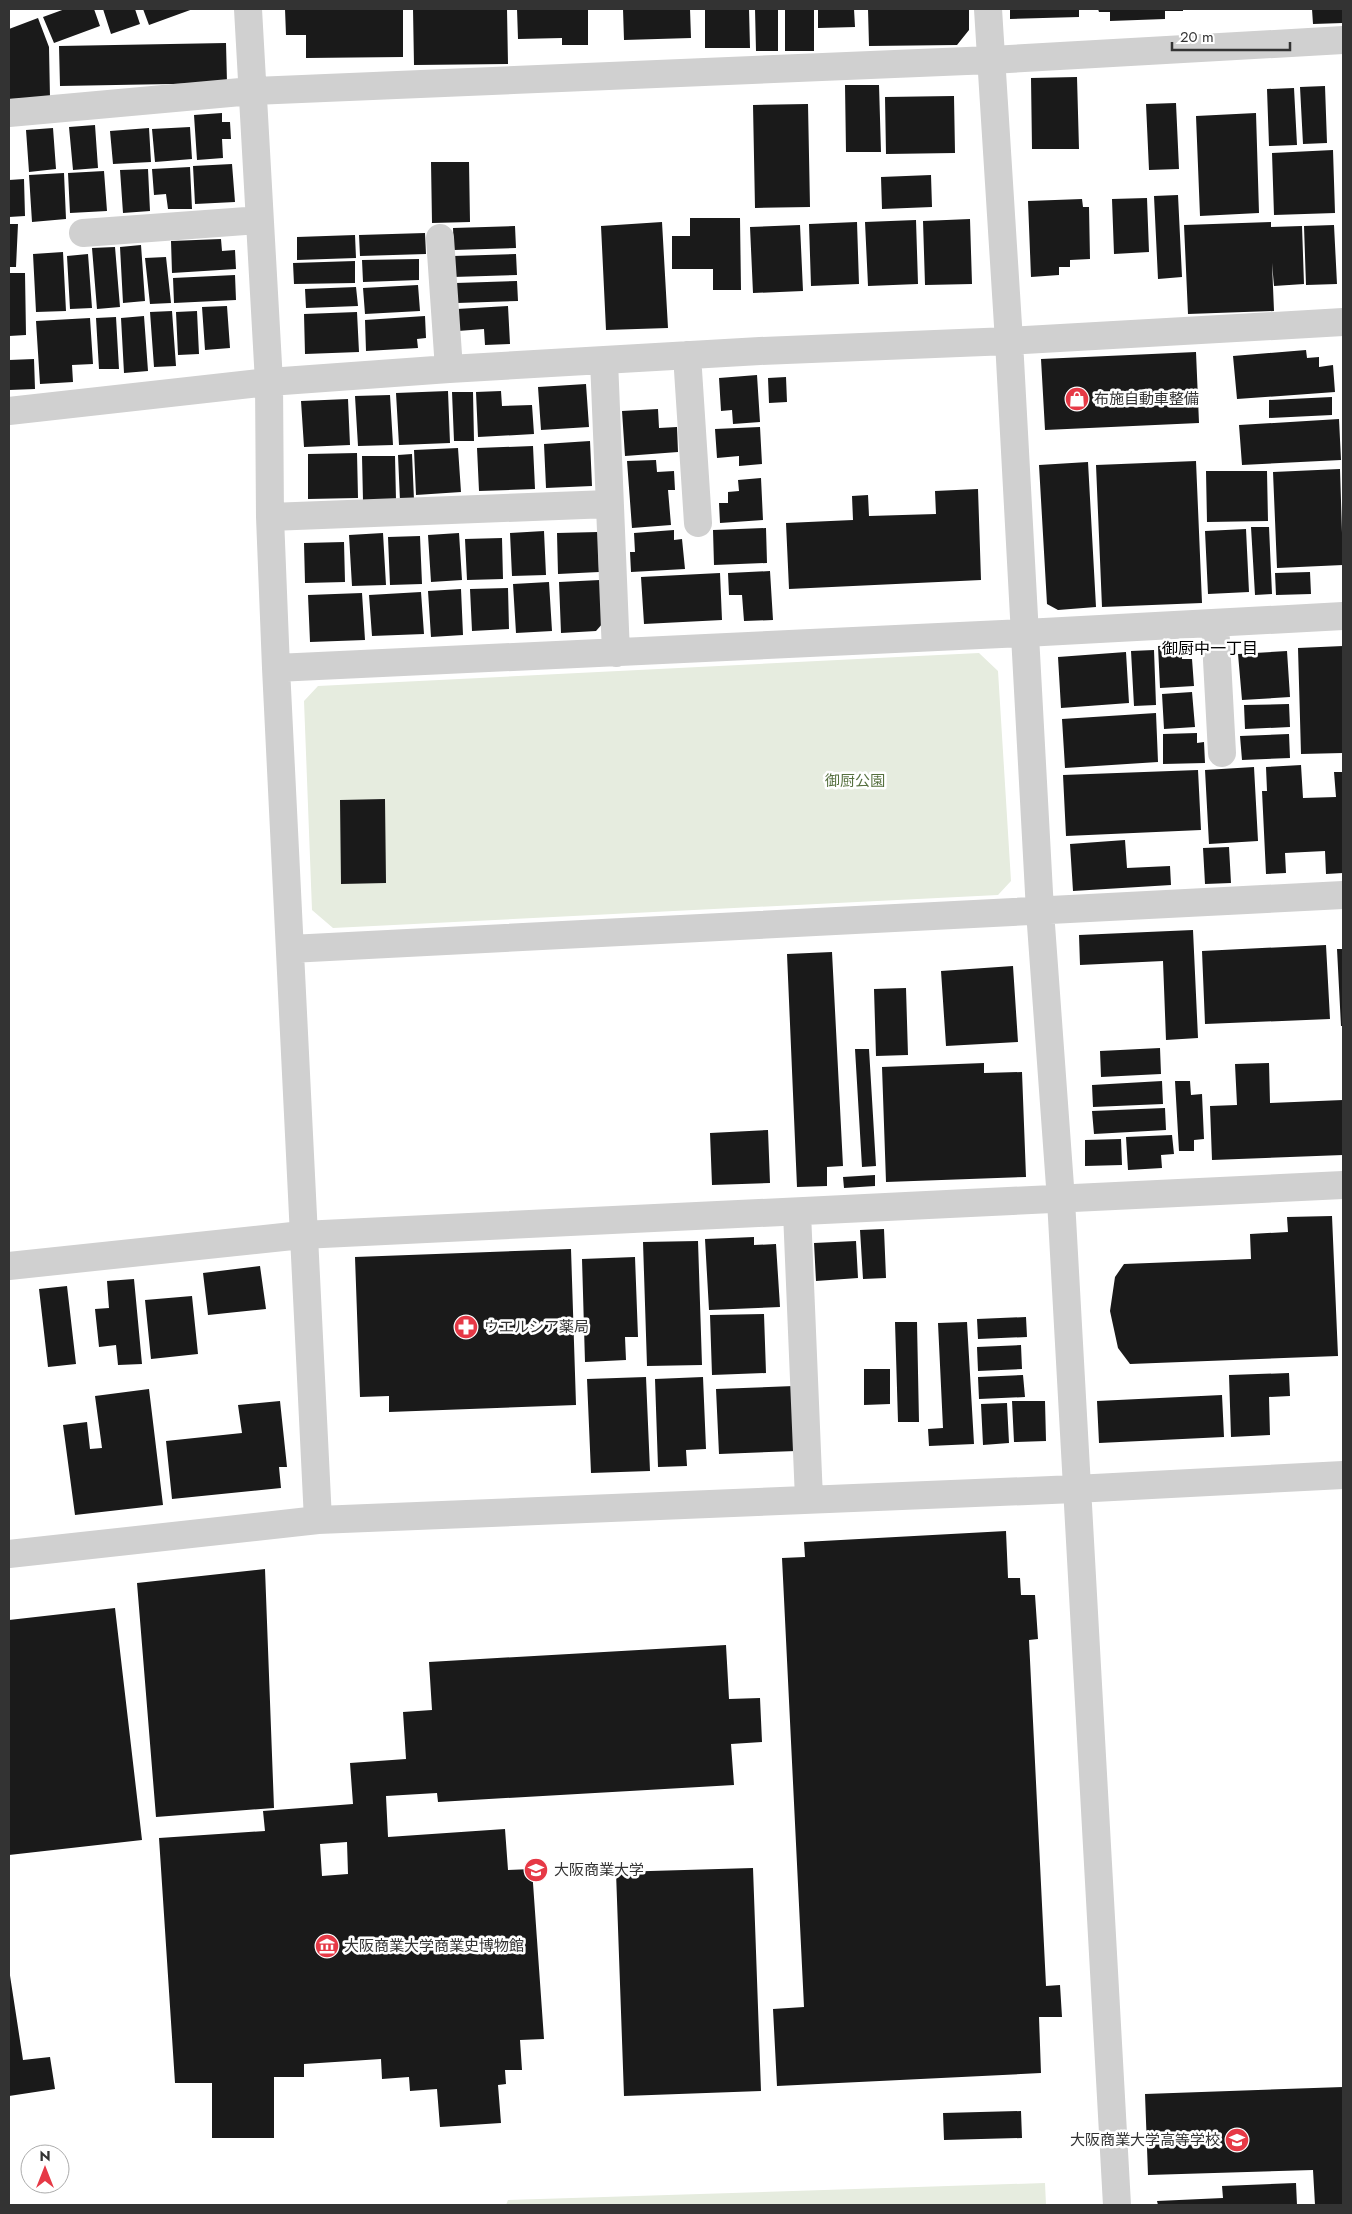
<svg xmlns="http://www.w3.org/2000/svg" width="1352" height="2214" font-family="Jost,'Noto Sans JP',sans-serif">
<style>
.green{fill:#e6ecdf}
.building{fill:#1a1a1a;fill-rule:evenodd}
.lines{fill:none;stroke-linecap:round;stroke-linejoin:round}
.minor{stroke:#d0d0d0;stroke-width:28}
.labels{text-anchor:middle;stroke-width:5;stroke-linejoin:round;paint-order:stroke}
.poi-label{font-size:15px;fill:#333;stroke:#fff;text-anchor:start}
.park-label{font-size:15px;fill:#56703f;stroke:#fff}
.neighbourhood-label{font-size:16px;fill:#000;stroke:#fff}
</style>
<rect width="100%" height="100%" fill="#fff"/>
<path class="green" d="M979 653 998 671 1011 881 998 895 333 928 312 910 304 701 318 686Z
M1045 2183 1046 2205H506L508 2200Z"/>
<path class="building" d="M65 9H94L100 26 54 43 43 17Z
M103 9H135L140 24 111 34Z
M143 9H193L149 25Z
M285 9H403V57L306 58V35H286Z
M413 9H507L508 64 414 65Z
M517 9H588V45H562V38L518 39Z
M623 9H690L691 38 624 40Z
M705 9H749L750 48H705Z
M755 9H778V51H756Z
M785 9H814V51H785Z
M818 9H854L855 27 818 28Z
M868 9H969V30L957 45 869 46Z
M1010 9H1079V17L1010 19Z
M1098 9H1183V11H1165V19L1110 21V12H1099Z
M1312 9H1343V23L1313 24Z
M38 18 49 47 50 98 9 99V29Z
M226 43 227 83 60 86 59 46Z
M1077 77 1079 149H1032L1031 78Z
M845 85H879L881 152H846Z
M1325 86 1327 143 1303 144 1300 87Z
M1294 88 1297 145 1269 146 1267 89Z
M954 96 955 153 886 154 885 97Z
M1176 103 1179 169 1149 170 1146 104Z
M808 104 810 207 755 208 753 105Z
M222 113V122H230L231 139H222L223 158 197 160 194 115Z
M1256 113 1259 213 1200 216 1196 116Z
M95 125 98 168 73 170 69 127Z
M190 127 192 159 155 162 152 129Z
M53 128 56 169 29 172 26 130Z
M149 128 151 162 113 164 110 131Z
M1333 150 1335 213 1274 215 1272 153Z
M431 162H469L470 222 432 223Z
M232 164 235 202 195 204 193 166Z
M190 167 192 209H168L166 194 154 195 152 169Z
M148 169 150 211 123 213 120 170Z
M104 171 107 211 70 213 68 173Z
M64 173 66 219 32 222 29 175Z
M931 175 932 207 882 209 881 177Z
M24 179 25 216 9 217V180Z
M1178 195 1182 277 1158 279 1154 196Z
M1147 198 1149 252 1114 254 1112 199Z
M1082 199 1083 207H1089L1090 259 1070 260V267H1059V275L1031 277 1028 201Z
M690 218H740L741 290H713V269H672V236H690Z
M970 219 972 284 925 285 923 221Z
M916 220 918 284 868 286 865 222Z
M662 222 668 328 606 330 601 226Z
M857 222 859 284 811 286 809 224Z
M1271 222V227L1302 226 1304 284 1274 286 1272 263 1274 311 1188 314 1184 225Z
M9 224H18L16 267H9Z
M800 225 803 291 753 293 750 227Z
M1334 225 1337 284 1306 285 1304 226Z
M515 226 516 248 454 250 453 228Z
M425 233 426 254 360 256 359 235Z
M355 235 356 258 297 260V237Z
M221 239 222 251 235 250 236 269 172 273 171 241Z
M141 245 145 301 123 303 120 247Z
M115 247 120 307 97 309 92 248Z
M63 252 66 311 36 312 33 254Z
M88 254 92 308 70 309 67 256Z
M516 254 517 275 453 277V256Z
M166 257 171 303 150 304 145 258Z
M419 259V280L363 282 362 260Z
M355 261V283L294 284 293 263Z
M9 273H25L26 335 9 336Z
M235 275 236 300 174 303 173 278Z
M517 281 518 301 457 303 456 283Z
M418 285 420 311 365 314 363 288Z
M356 287 358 306 306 308 305 289Z
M227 306 230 348 205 350 202 307Z
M508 306 510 344 485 345 484 329 458 331 457 309Z
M172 311 176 366 154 367 150 312Z
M197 311 199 354 178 355 176 312Z
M357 312 359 352 305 354 304 314Z
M144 316 148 371 124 373 121 318Z
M425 316 426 338 417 339 418 348 366 351 365 320Z
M116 317 119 369H99L96 318Z
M90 318 93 364 72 365 73 382 40 384 36 321Z
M1306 350 1307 358 1319 357V367L1333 365 1335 392 1237 399 1233 356Z
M1196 352 1199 423 1045 430 1041 359Z
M34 359 35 389 9 390V360Z
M757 375 760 422 733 424 732 410 721 411 719 378Z
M786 377 787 402 769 403 768 378Z
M586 384 589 427 541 430 538 387Z
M448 391 450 443 399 445 396 393Z
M501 391 502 406 532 405 534 434 478 437 476 392Z
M452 392H473L474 441H454Z
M390 395 393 445 358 446 355 396Z
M1332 397V415L1269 418V400Z
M348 399 350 445 304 447 301 401Z
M658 409 659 428 677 427 678 452 625 456 622 411Z
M1339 419 1341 460 1242 465 1239 425Z
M760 427 762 464 739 466V456L717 458 715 429Z
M590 441 592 486 546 488 544 444Z
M533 446 535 489 479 491 477 448Z
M458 448 461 492 416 495 414 450Z
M357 453 358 498 308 499V454Z
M412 454 414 500 400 501 398 455Z
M362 456H395L396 500 363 501Z
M656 460 657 472 674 471 675 490H668L671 525 632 528 627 461Z
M1196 461 1202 603 1102 607 1096 465Z
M1088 462 1096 607 1058 610 1047 604 1039 465Z
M1340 469 1343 565 1277 568 1273 472Z
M1206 471H1267L1268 521 1207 522Z
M761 478 763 520 720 523 719 503H728V492L739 491 738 480Z
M978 489 981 580 789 589 786 523 853 520 852 496 868 495 869 516 936 514 935 491Z
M1251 527H1269L1272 594 1255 595Z
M766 528 767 563 714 565 713 530Z
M1246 529 1249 592 1208 594 1205 531Z
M674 530V540L682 539 685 569 631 572 630 552H635L634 533Z
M544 531 546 575 512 576 510 533Z
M598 532 599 572 558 574 557 533Z
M383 533 386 585 352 586 349 535Z
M459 533 462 580 431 582 428 535Z
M420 536 422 584 390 585 388 537Z
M502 538 503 579 467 580 465 539Z
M344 542 345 582 305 583 304 543Z
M770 571 773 620 744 621 742 595H729L728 573Z
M1310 572 1311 594 1276 595 1275 573Z
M720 573 722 620 644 624 641 577Z
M600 580 603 623 596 631 561 633 559 582Z
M549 582 552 631 516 633 513 584Z
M508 588 509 629 472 631 470 589Z
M461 589 463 635 431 637 428 591Z
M421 592 424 634 372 636 369 595Z
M362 593 365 640 310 642 308 595Z
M1181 645 1182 659H1192L1194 686 1160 688 1158 646Z
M1343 646V753L1301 754 1298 648Z
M1154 650 1156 705 1134 706 1131 651Z
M1287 651 1290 697 1242 700 1238 654Z
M1126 652 1129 703 1061 708 1058 657Z
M1192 692 1195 727 1164 729 1162 694Z
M1289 704 1290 727 1245 729 1244 705Z
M1156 713 1158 762 1065 768 1062 719Z
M1197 733V743L1204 742 1205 763 1163 764V734Z
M1289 734 1290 758 1242 760 1240 736Z
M1301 765 1303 798 1336 797 1334 772H1343V873L1326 874 1325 851 1285 853 1286 873 1266 874 1262 791H1267L1266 767Z
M1254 767 1258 841 1209 844 1205 770Z
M1198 770 1201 830 1066 836 1063 775Z
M385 799 386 883 341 884 340 800Z
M1125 840 1127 868 1170 866 1171 885 1073 891 1070 844Z
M1229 847 1231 883 1205 884 1203 848Z
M1193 930 1198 1038 1166 1040 1163 961 1080 965 1079 935Z
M1326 945 1330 1019 1205 1024 1202 951Z
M1337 949H1343V1026H1341Z
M832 952 843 1166 827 1167V1186L797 1187 787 954Z
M1013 966 1018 1042 946 1046 941 971Z
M906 988 908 1055 876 1056 874 989Z
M1160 1048 1161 1074 1101 1077 1100 1051Z
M855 1049H869L876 1166 862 1167Z
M984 1063V1073L1022 1072 1026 1177 886 1182 882 1067Z
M1269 1063 1270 1103 1343 1100V1155L1212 1160 1210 1106 1237 1105 1235 1064Z
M1162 1081 1163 1104 1093 1107 1092 1085Z
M1175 1081H1190L1191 1095 1202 1094 1204 1139 1194 1140V1151H1179Z
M1165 1108 1166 1130 1094 1134 1092 1111Z
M768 1130 770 1183 712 1185 710 1133Z
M1172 1135 1174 1154 1161 1155 1162 1168 1128 1170 1126 1137Z
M1121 1139 1122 1165 1085 1166V1140Z
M875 1175V1186L844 1188 843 1177Z
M1332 1216 1338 1356 1130 1364 1118 1348 1110 1311 1115 1277 1124 1264 1251 1259 1250 1234 1288 1232 1287 1217Z
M884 1229 886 1278 863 1279 860 1230Z
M754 1237V1245L776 1244 780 1307 709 1310 705 1239Z
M698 1241 702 1365 647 1366 643 1242Z
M856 1241 858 1278 816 1281 814 1243Z
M571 1249 576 1405 389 1412V1396L360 1397 355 1257Z
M635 1257 638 1337H625L626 1360 585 1362 582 1259Z
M260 1266 266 1309 208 1315 203 1273Z
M134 1279 142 1364 118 1365 116 1345 99 1347 95 1309 109 1308 107 1281Z
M67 1286 76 1364 48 1367 39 1289Z
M192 1296 198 1354 151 1359 145 1300Z
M764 1314 766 1373 712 1375 710 1315Z
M1026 1317 1027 1337 978 1339 977 1319Z
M895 1322H917L919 1422H898Z
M967 1322 974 1444 929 1446 928 1429 943 1428 938 1323Z
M1021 1345 1022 1369 978 1371 977 1347Z
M864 1369H890V1404L864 1405Z
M1289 1373 1290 1396 1269 1397 1270 1435 1231 1437 1229 1375Z
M1023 1375 1025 1397 979 1399 978 1377Z
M646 1377 650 1471 591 1473 587 1379Z
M703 1377 706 1449 686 1450 687 1466 658 1467 655 1379Z
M794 1386 796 1451 719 1454 716 1389Z
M149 1389 163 1505 75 1515 63 1425 87 1422 90 1449 102 1448 95 1396Z
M1222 1395 1224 1437 1099 1443 1097 1401Z
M280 1401 287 1467H279L281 1488 172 1499 166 1441 242 1433 238 1405Z
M1012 1401H1045L1046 1441 1014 1442Z
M1007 1403 1009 1443 983 1445 981 1404Z
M1006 1531 1008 1578H1020L1021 1595H1035L1038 1639 1029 1640 1046 1986 1060 1985 1062 2017H1039L1041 2073 777 2086 773 2009 804 2007 782 1558 805 1557 804 1542Z
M265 1569 274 1808 156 1817 137 1583Z
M115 1608 142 1840 9 1855V1620Z
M726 1645 729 1699 760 1698 762 1742 731 1744 734 1785 438 1802 437 1793 386 1796 388 1837 505 1829 508 1870 532 1869 544 2039 520 2040 522 2070H505L506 2084 498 2085 501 2123 440 2127 437 2089 410 2091 409 2077 382 2079 381 2059 304 2064V2077H274V2138H212V2083H175L159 1838 265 1831 263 1811 353 1804 350 1763 406 1759 403 1712 432 1710 429 1662ZM347 1842 348 1874 322 1876 320 1844Z
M753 1868 761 2091 624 2096 616 1872Z
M9 1969 23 2060 50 2057 55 2089 9 2096Z
M1343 2087V2205H1315L1313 2170 1148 2175 1145 2094Z
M1021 2111 1022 2138 944 2140 943 2113Z
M1296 2183 1297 2205H1158L1157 2201 1223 2198 1222 2186Z"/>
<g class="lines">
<path class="minor" d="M248 9 269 382 270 517 276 668 318 1520
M988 9 1009 341 1040 911 1061 1200 1117 2205
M9 113 252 91 991 60 1343 40
M83 233 259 220
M440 238 449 369
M687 355 698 523
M604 360 616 653
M9 411 269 382 449 369 760 351 1009 341 1343 322
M270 517 609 504
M1215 623 1222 753
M276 668 1025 633 1343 616
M290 949 1343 895
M797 1212 809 1499
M9 1266 302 1235 1343 1185
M9 1554 318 1520 1075 1489 1343 1475"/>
</g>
<defs>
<g id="shop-disc" transform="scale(1.25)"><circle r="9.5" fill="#e63946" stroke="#fff"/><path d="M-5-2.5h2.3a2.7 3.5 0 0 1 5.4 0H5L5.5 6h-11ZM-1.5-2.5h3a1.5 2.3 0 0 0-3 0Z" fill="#fff"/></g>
<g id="pharmacy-disc" transform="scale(1.25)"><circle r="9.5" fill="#e63946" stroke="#fff"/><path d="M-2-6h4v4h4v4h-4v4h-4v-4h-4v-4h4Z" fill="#fff"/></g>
<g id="university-disc" transform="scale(1.25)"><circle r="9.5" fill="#e63946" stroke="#fff"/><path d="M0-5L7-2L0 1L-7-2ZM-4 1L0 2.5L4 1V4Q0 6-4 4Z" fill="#fff"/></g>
<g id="museum-disc" transform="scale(1.25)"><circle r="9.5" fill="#e63946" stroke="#fff"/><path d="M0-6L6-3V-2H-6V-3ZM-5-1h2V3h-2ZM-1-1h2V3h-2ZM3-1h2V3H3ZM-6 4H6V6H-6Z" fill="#fff"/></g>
<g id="school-disc" transform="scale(1.25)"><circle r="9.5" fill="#e63946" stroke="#fff"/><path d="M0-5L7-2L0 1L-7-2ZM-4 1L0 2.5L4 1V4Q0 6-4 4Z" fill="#fff"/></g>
</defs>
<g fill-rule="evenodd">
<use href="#shop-disc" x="1077" y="399"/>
<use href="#pharmacy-disc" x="466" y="1327"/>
<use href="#university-disc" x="536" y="1870"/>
<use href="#museum-disc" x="327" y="1946"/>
<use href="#school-disc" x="1237" y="2140"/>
</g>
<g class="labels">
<g class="poi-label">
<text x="1094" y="404">布施自動車整備</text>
<text x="484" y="1332">ウエルシア薬局</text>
<text x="554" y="1875">大阪商業大学</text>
<text x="344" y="1951">大阪商業大学商業史博物館</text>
<text x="1220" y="2145" text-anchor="end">大阪商業大学高等学校</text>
</g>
<g class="park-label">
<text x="855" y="786">御厨公園</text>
</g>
<g class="neighbourhood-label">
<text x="1210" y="654">御厨中一丁目</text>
</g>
</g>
<rect width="1352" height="2214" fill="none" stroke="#333333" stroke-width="20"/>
<g transform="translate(45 2169)"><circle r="24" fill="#ffffff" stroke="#adadad"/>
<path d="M0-4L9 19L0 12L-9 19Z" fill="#e63946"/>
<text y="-8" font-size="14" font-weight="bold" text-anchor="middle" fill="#333333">N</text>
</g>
<path d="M1172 42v8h118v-8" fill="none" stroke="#333333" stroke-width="2.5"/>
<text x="1180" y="42" font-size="15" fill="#333333" stroke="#ffffff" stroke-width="4" paint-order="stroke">20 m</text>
</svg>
